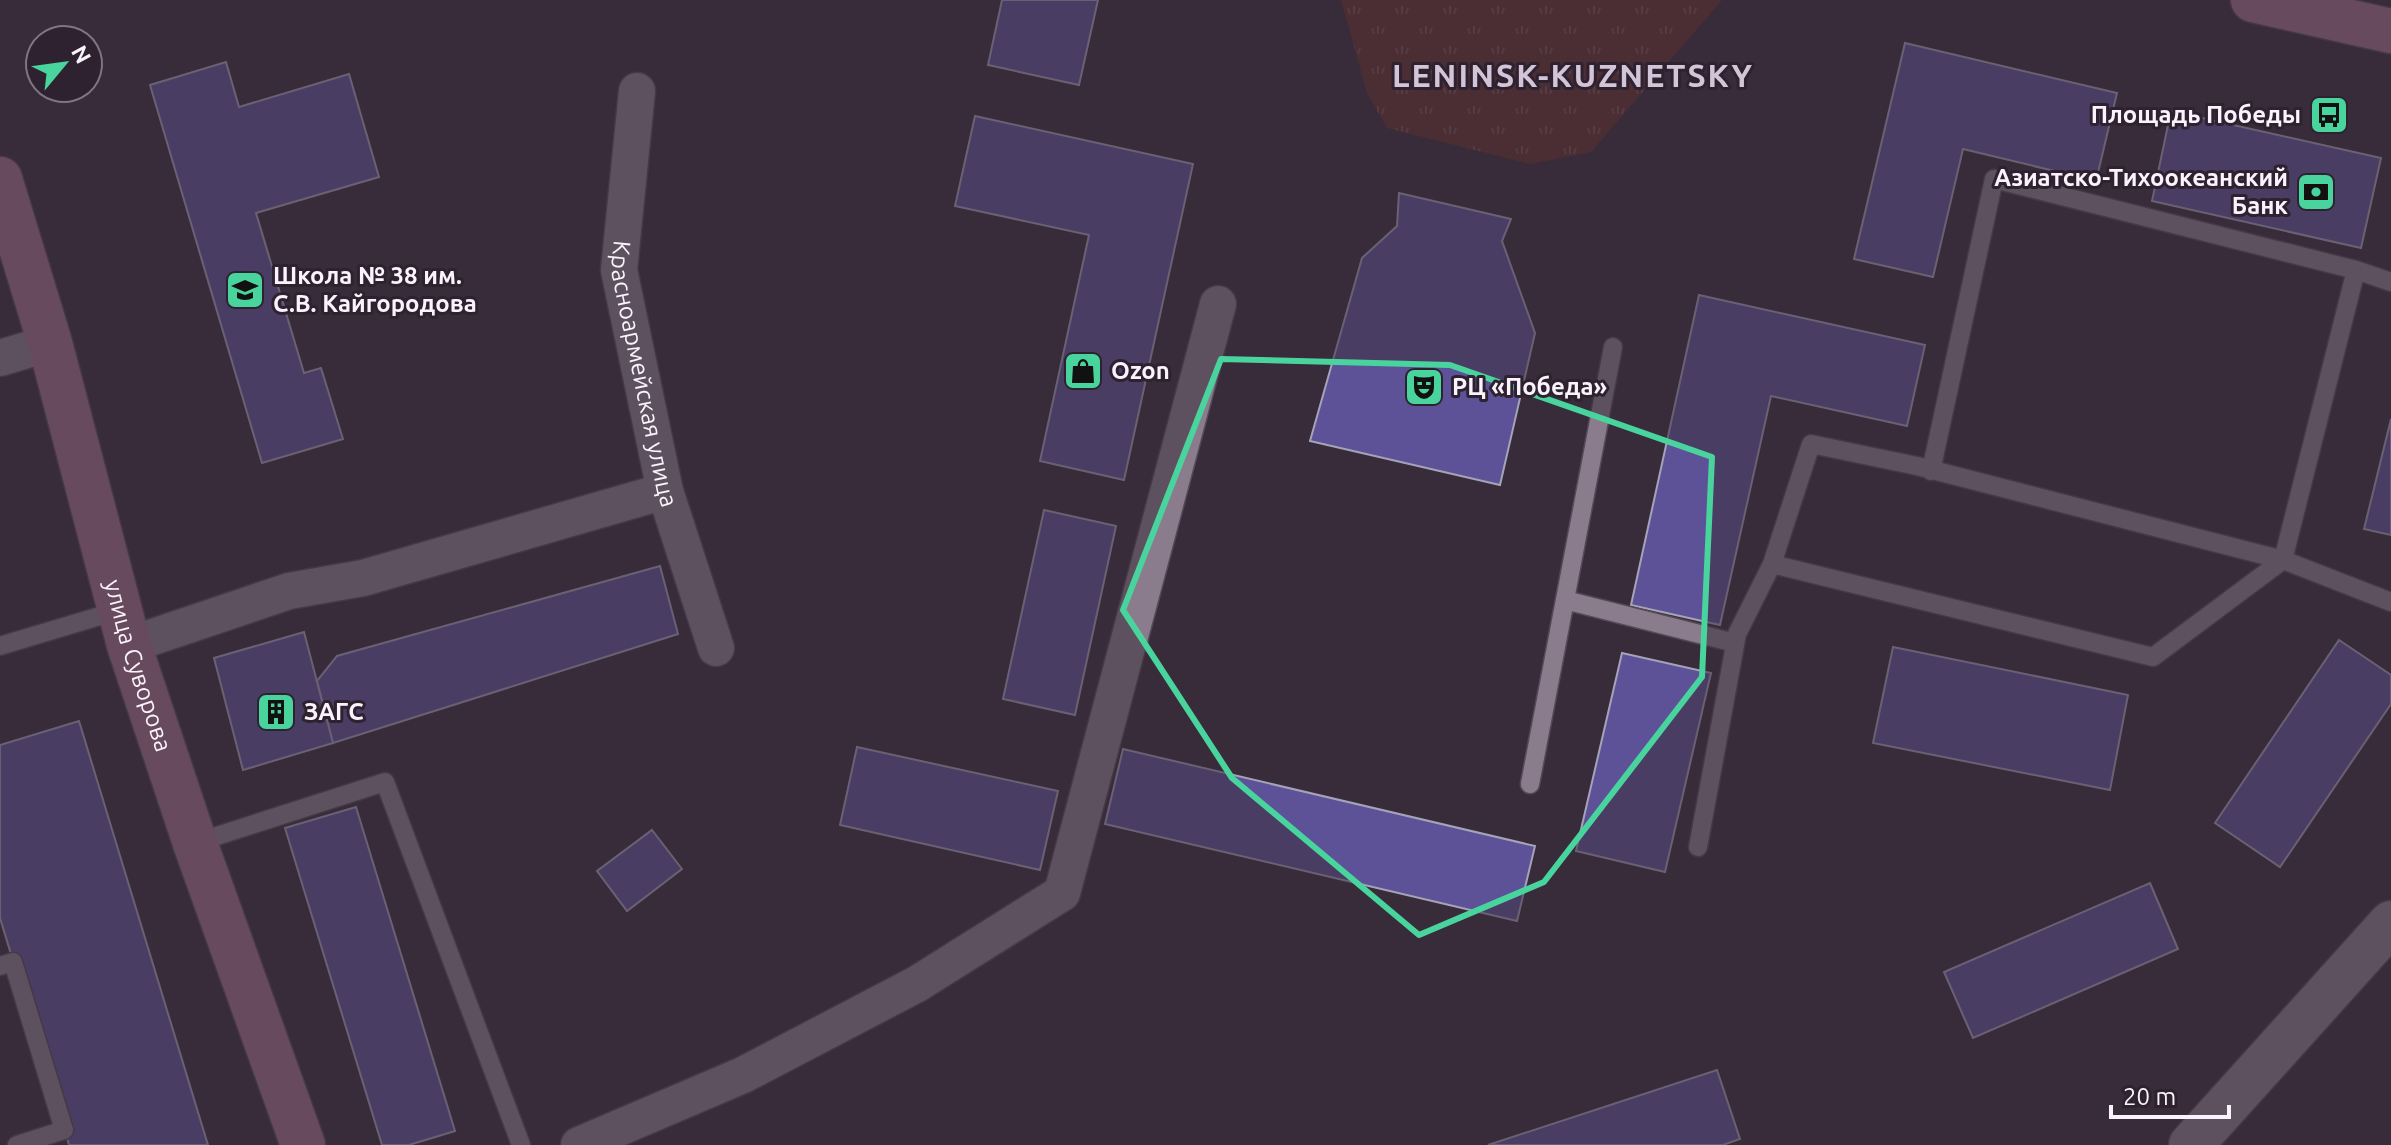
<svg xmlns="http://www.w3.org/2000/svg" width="2391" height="1145" font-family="Ubuntu,sans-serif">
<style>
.grass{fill:url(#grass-tufts)}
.building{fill:#5d5298;stroke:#a5a3b8;stroke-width:2}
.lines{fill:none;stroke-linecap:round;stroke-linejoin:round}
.service-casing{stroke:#544956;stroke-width:21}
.minor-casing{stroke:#544956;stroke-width:39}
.tertiary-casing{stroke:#544956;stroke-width:47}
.primary-casing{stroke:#544956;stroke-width:47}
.service{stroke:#8b7c8d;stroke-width:18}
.minor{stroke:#8b7c8d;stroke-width:36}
.tertiary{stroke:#8b7c8d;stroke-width:44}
.primary{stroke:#a1708a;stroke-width:44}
.marked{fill:none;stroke:#49d49d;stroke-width:6;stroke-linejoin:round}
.labels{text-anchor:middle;stroke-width:6;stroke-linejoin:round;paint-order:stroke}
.poi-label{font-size:24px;font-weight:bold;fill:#faf2fc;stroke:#2e2230;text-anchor:start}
.street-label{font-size:24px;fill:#faf2fc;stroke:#2e2230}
.district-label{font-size:32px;font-weight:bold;letter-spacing:2px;fill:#d3c4d7;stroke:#2e2230}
</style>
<defs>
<pattern id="grass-tufts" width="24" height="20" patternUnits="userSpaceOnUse" patternTransform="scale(2)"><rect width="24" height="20" fill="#622f2d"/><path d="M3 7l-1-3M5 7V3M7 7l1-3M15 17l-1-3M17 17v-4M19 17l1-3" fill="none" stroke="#794e4c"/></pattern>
</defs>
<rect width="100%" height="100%" fill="#382c3a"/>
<path class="grass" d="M1341 0H1722L1591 152 1530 164 1387 128 1367 93Z"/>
<path class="building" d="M1002 0H1098L1079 85 988 65Z
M1905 43 2117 93 2096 181 1963 149 1933 277 1854 259Z
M226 62 239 107 349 74 379 177 256 213 304 373 321 368 343 439 262 463 150 85Z
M2171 111 2381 158 2361 248 2152 201Z
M975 116 1193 164 1124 480 1040 461 1089 235 955 206Z
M1399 193 1511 219 1502 241 1535 333 1500 485 1310 441 1362 258 1397 226Z
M1699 295 1925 345 1907 426 1771 396 1720 625 1631 605Z
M2391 419V535L2364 529Z
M1044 510 1116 526 1075 715 1003 699Z
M660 566 678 634 333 743 317 681 337 656Z
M304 632 333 743 243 770 214 658Z
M2339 640 2391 675V704L2280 867 2215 823Z
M1893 647 2128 695 2110 790 1873 743Z
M1622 653 1711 673 1665 872 1576 851Z
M79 721 208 1145H69L0 918V745Z
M857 747 1058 791 1040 870 840 825Z
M1123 749 1535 846 1517 921 1105 824Z
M356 807 455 1131 409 1145H382L285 828Z
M652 830 682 869 627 911 597 871Z
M2150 883 2178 949 1973 1038 1944 972Z
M1717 1070 1740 1139 1723 1145H1488Z"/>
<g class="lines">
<g class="service-casing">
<path id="service" d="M2391 282 2356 270 2283 560 2153 657 1772 564 1811 444 1917 466 2283 560 2391 602
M1931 471 1994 179 2356 270
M1565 600 1735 643
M0 646 120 610
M1530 784 1613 347
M195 843 385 782 521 1145
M1698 847 1737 634 1772 564
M0 966 13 962 64 1130 17 1145"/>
</g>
<g class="minor-casing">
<g id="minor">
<path id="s1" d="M637 91 619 270 665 491 716 648"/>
<path d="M0 358 50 343"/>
<path d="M129 645 289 591 363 578 665 491"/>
<path d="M579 1145 743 1075 917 984 1062 893 1218 304"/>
</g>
</g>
<g class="tertiary-casing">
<path id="tertiary" d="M2191 1145 2391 923"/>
</g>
<g class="primary-casing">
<g id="primary">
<path d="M2253 0 2391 31"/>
<path id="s2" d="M0 179 50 343 129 645 195 843 303 1145"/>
</g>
</g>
<use href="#service" class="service"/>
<use href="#minor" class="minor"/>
<use href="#tertiary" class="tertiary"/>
<use href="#primary" class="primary"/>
</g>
<path d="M0 0H2391V1145H0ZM1221 359 1450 365 1712 457 1702 677 1544 882 1419 935 1232 778 1123 610Z" fill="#382c3a" fill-opacity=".55" fill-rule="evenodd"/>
<path class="marked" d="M1221 359 1450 365 1712 457 1702 677 1544 882 1419 935 1232 778 1123 610Z"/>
<defs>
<g id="bus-square" transform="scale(2)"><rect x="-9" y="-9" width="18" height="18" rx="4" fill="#49d49d" stroke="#2e2230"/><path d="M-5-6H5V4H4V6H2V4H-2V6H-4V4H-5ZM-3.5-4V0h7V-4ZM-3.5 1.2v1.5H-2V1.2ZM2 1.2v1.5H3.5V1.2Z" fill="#111"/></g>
<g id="bank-square" transform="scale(2)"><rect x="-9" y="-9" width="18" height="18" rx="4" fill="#49d49d" stroke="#2e2230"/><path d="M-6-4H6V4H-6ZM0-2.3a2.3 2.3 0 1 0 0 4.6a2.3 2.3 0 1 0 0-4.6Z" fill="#111"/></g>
<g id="school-square" transform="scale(2)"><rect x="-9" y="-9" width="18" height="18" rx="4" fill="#49d49d" stroke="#2e2230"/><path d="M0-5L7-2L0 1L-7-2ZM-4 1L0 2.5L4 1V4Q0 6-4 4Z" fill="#111"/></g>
<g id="shop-square" transform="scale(2)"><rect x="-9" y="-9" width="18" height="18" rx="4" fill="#49d49d" stroke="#2e2230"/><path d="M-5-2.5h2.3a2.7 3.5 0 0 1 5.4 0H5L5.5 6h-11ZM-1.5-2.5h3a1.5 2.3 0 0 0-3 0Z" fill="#111"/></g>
<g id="theatre-square" transform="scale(2)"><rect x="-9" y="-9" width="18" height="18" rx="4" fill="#49d49d" stroke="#2e2230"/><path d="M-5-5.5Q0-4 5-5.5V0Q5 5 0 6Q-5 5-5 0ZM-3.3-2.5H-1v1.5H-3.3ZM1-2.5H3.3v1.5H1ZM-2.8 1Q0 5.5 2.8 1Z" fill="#111"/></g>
<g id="building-square" transform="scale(2)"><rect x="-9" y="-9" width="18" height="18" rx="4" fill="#49d49d" stroke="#2e2230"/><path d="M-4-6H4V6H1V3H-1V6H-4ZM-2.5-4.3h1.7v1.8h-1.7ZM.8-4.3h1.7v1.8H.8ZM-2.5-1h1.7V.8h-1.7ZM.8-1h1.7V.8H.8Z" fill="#111"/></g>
</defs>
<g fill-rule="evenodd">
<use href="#bus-square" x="2329" y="115"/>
<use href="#bank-square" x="2316" y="192"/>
<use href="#school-square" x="245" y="290"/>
<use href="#shop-square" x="1083" y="371"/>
<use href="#theatre-square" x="1424" y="387"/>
<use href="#building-square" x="276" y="712"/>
</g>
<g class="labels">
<g class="poi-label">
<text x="2301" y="123" text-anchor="end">Площадь Победы</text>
<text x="2288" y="186" text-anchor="end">Азиатско-Тихоокеанский<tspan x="2288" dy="28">Банк</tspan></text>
<text x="273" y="284">Школа № 38 им.<tspan x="273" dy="28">С.В. Кайгородова</tspan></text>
<text x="1111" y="379">Ozon</text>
<text x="1452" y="395">РЦ «Победа»</text>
<text x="304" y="720">ЗАГС</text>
</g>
<g class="street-label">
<text dy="8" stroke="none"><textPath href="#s1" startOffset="286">Красноармейская улица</textPath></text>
<text dy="8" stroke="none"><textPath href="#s2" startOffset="506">улица Суворова</textPath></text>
</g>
<g class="district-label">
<text x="1573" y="87">LENINSK-KUZNETSKY</text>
</g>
</g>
<g transform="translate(64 64) rotate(61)"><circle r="38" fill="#2e2230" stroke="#807582" stroke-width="2"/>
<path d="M0-6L14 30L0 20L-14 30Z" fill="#49d49d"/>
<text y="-12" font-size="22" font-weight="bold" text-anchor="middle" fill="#faf2fc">N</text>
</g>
<path d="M2111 1105v12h118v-12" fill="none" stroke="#faf2fc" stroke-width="4"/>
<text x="2123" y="1105" font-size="24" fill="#faf2fc" stroke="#2e2230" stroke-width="6" paint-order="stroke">20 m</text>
</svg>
